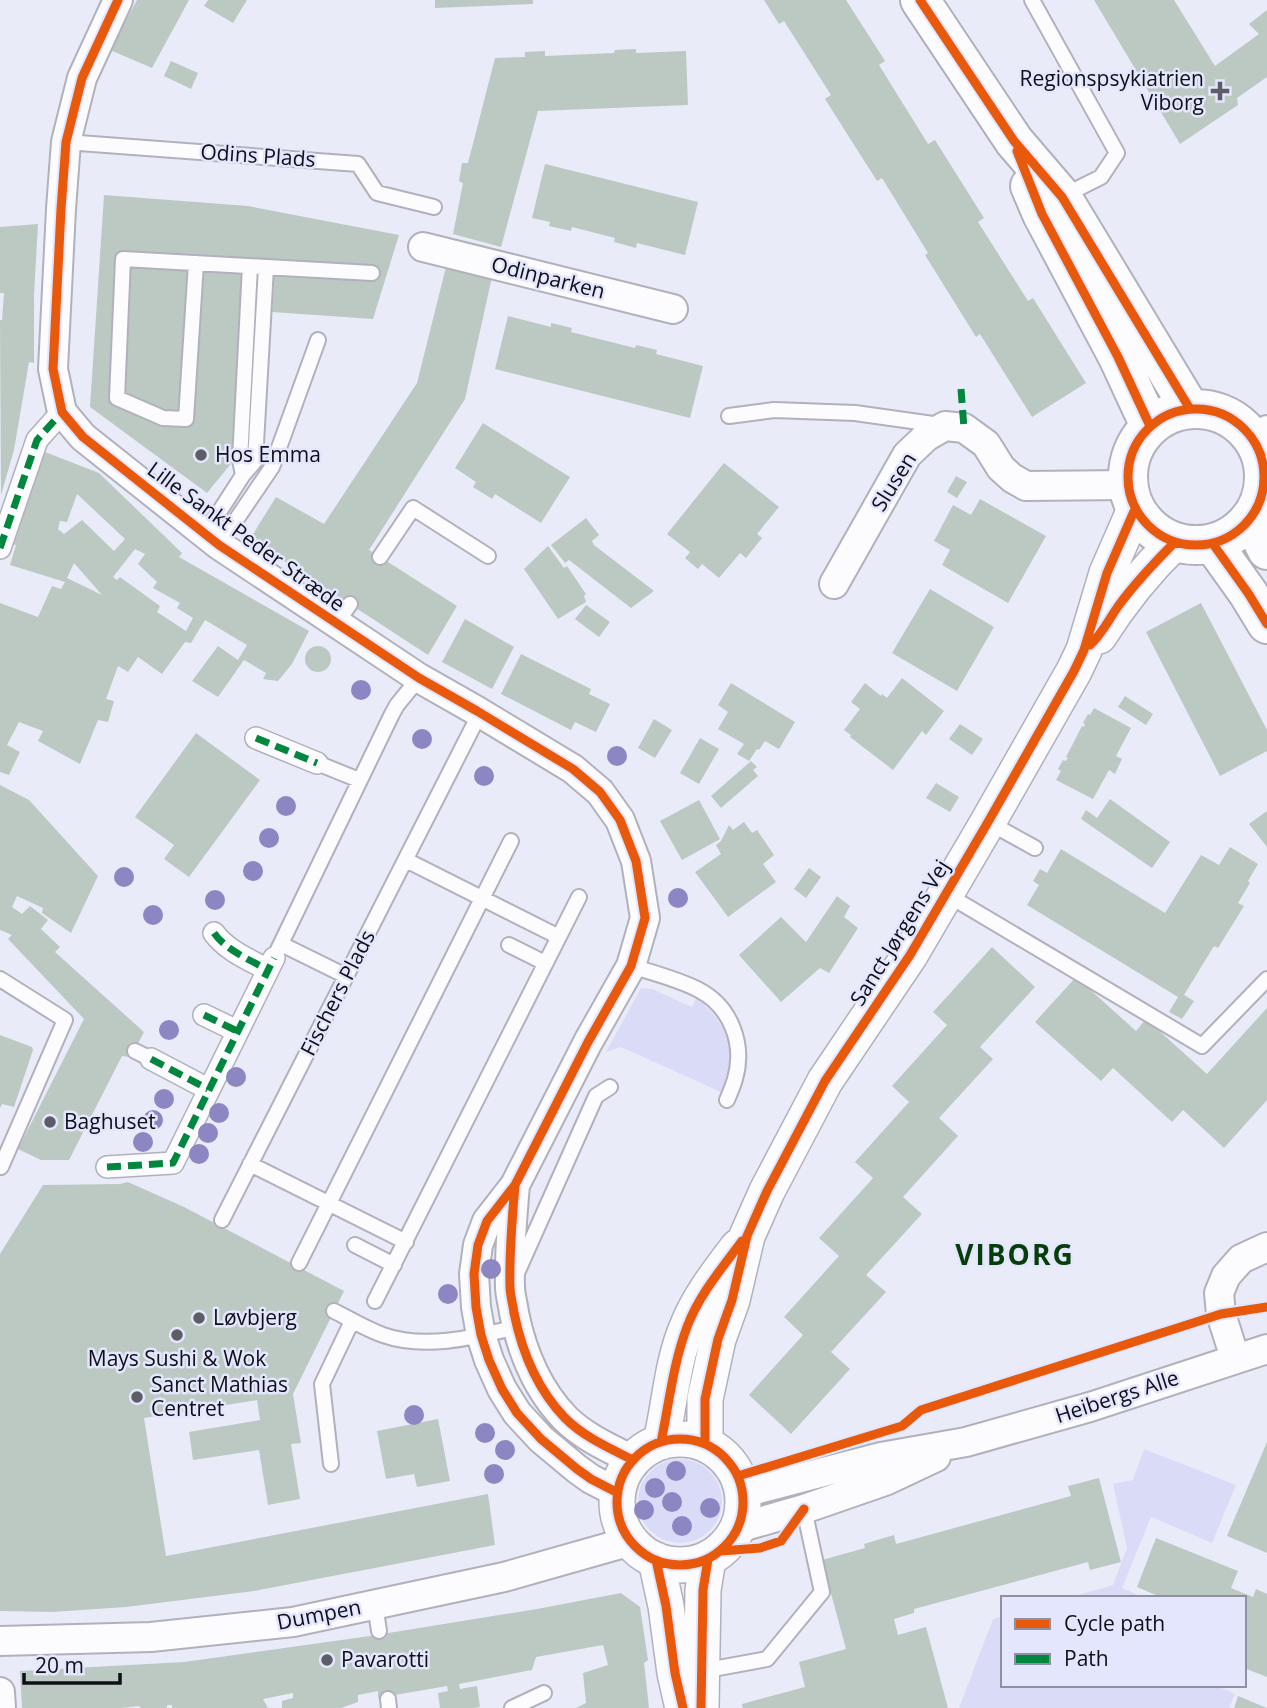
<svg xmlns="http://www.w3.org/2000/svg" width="1267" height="1708" font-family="'Open Sans',sans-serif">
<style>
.green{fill:#dadcf7}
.building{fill:#bcc9c2;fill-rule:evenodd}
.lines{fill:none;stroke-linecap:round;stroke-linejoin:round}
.service-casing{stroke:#b0b1bc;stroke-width:18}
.pedestrian-casing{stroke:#b0b1bc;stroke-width:24}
.minor-casing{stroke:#b0b1bc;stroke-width:32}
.tertiary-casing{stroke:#b0b1bc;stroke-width:38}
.secondary-casing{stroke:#b0b1bc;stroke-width:42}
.service{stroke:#fcfcfe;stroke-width:14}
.pedestrian{stroke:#fcfcfe;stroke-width:21}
.minor{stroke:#fcfcfe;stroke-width:28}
.tertiary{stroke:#fcfcfe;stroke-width:35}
.secondary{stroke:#fcfcfe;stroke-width:38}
.quiet{stroke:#00873e;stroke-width:7;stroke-dasharray:14 7;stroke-linecap:butt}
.cycleway-casing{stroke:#e4e6fe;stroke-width:13}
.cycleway{stroke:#e8590c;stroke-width:9}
.tree{fill:#8c87c2}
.poi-dot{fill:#5c5d66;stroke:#e4e6fe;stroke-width:2.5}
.labels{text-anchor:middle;stroke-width:5;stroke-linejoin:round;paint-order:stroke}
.poi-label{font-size:21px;fill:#0f1017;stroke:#e4e6fe;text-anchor:start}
.street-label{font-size:21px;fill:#0f1017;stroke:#e4e6fe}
.district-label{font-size:28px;font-weight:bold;letter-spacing:2px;fill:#053e08;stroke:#e4e6fe}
</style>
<rect width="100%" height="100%" fill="#eaebf8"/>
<path class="green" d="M641 988 652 989 692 1007 696 998C730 1024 738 1053 721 1092L621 1047 606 1052Z
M1144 1449 1236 1485 1212 1543 1151 1517 1122 1588 1145 1598H1067L1113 1585 1127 1548 1113 1484 1133 1480Z
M638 1501a42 42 0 1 1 84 0a42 42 0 1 1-84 0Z
M1003 1616V1685H1215L1235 1694 1229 1708H959L993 1619Z"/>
<path class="building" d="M137 0H189L152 68 110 50Z
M208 0H247L233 23 204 6Z
M435 0H533V4L435 8Z
M764 0H846L885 61 879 65 928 144 935 140 984 218 978 222 1028 301 1033 298 1086 383 1032 417 980 334 976 337 925 255 928 253 882 178 877 181 825 99 831 95 784 21 779 24Z
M1094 0H1174L1215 66 1259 34 1249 24 1267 10V77L1237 98 1238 105 1180 144Z
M636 49V53L686 51 688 105 538 111 501 247 453 234 463 183 459 181 462 163H468L495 58 525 57V52L545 51V56L614 53 615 50Z
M171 61 198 73 191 89 164 76Z
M545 164 698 202 685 255 637 243 636 248 614 242 615 238 572 227 571 231 549 226 550 222 532 218Z
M104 195 248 206 399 235 373 319 272 312 274 281H249L234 460 207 493 90 407Z
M38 224 34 295V363L29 362 14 450 1 495 0 320H2L4 293H0V227Z
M446 267 492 277 465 399 369 550 457 606 428 655 250 539 276 497 324 524 417 383Z
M508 316 551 327V323L572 328 571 332 635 348 636 345 657 350 656 354 703 366 690 418 495 369Z
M483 423 570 477 541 523 495 494 492 499 473 487 476 482 455 468Z
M45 452 99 473 182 553 179 557 309 631 292 664 278 681 263 679 266 673 244 660 218 697 192 681 218 646 238 660 247 645 205 620 191 643 185 642 162 674 138 657 128 672 118 666 106 699 114 701 108 722 98 720 80 764 38 741 43 731 19 722 7 745 20 752 9 775 0 772V603L38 617 52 586 61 589 65 582 10 565 16 545 12 544ZM77 494 125 539 114 551 82 520 64 534 58 529 60 521 67 522ZM135 549 145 554 138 564 157 582 153 588 180 603 177 608 193 618 186 631 157 612 160 606 120 577 117 580 113 577ZM74 563 102 595 67 578Z
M724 463 779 507 757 534 762 538 746 558 740 553 719 578 702 564 698 569 685 558 690 552 667 534Z
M956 476 967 482 957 498 947 492Z
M980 499 1046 536 1008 603 942 565 950 550 934 541 953 505 971 515Z
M586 518 599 535 592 541 594 545 654 591 631 608 569 560 565 563 551 545Z
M548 546 564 568 567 566 586 594 584 596 586 602 558 619 524 569Z
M930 589 994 627 957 691 892 653Z
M1201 603 1267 730V751L1220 776 1146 632Z
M586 605 610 622 599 637 575 619Z
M465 619 514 647 492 689 442 662Z
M305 659a13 13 0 1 1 26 0a13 13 0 1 1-26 0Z
M521 654 591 689 589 694 610 704 596 732 575 722 571 730 501 694Z
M902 678 944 711 926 735 922 731 893 770 850 737 851 735 844 730 860 709 851 702 865 683 881 696 882 694 887 698Z
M731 683 795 722 779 749 765 741 759 750 757 749 749 761 737 754 744 744 718 729 728 712 718 705Z
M1125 696 1153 714 1146 725 1118 707Z
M1094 708 1131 728 1116 756 1122 759 1115 774 1109 770 1093 799 1056 780 1061 771 1058 769 1063 760 1066 761 1068 758 1066 757 1082 726 1084 727 1085 724 1083 723 1088 714 1090 715Z
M654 719 672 730 655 758 638 748Z
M960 724 983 739 972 755 949 739Z
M196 733 260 780 189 877 164 859 174 845 135 817Z
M700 738 719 749 699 784 680 773Z
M751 761 757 767 753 770 758 776 721 808 711 796Z
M936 783 959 797 950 812 926 798Z
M0 785 29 800 98 876 71 933 42 913 43 908 17 896 12 907 22 914 30 906 48 920 41 929 60 947 55 952 144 1032 131 1057 122 1056 69 1160H41L18 1149 84 1019 8 939 12 935 0 930Z
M1110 799 1170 842 1152 868 1081 819 1086 810 1097 818Z
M699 800 720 839 682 860 660 821Z
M1267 811V847L1249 824Z
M744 822 752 833 757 830 774 855 763 864 776 882 728 917 695 872 721 854 716 845 721 841 729 825 733 830Z
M1230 847 1258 864 1248 881 1250 883 1238 903 1244 906 1218 948 1214 946 1184 995 1194 1001 1182 1019 1169 1012 1178 997 1027 905 1039 885 1033 881 1040 869 1047 873 1061 849 1165 913 1201 855 1219 865Z
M809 868 821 877 806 898 794 889Z
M837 896 850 906 844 917 858 928 829 973 820 968 781 1002 739 955 781 917 806 942Z
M992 947 1035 987 980 1047 993 1059 939 1118 958 1136 903 1197 922 1214 866 1275 886 1292 831 1352 850 1369 791 1434 749 1395 803 1335 784 1317 839 1256 819 1238 873 1178 855 1162 909 1102 892 1086 947 1025 933 1012Z
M1076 977 1136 1031 1146 1019 1207 1074 1267 1008V1100L1224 1148 1183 1110 1172 1122 1113 1068 1101 1081 1035 1022Z
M0 1035 32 1047 33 1050 14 1107 2 1104 0 1108Z
M128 1182 184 1207 344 1291 293 1394 301 1443 291 1444 300 1499 268 1505 259 1450 193 1460 189 1432 260 1420 257 1400 144 1418 166 1556 488 1494 495 1545 254 1591 126 1607 52 1612 0 1611V1254L43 1185 120 1184Z
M438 1419 450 1481 417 1487 414 1474 386 1479 377 1431Z
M1267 1442V1553L1227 1536Z
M1099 1478 1121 1562 1090 1570 1088 1562 914 1609V1613L894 1619 898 1635 926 1627 948 1708H743L742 1704 805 1687 799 1662 846 1649 822 1560 865 1548 864 1544 894 1535 896 1544 1071 1496 1068 1486Z
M1156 1538 1238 1571 1231 1588 1253 1597 1256 1589 1267 1594V1677L1244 1668V1598H1163L1137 1587Z
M621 1593 640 1607 648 1660 644 1663 649 1708H576L586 1703 583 1673 608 1665 603 1645 536 1657 532 1670 459 1684 460 1689 477 1686 480 1707 474 1708H440L438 1693 448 1691 447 1686 378 1698V1691L358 1695V1702L341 1708H282V1701L293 1698V1693L263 1699 268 1708H172V1705H167V1708H141L139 1706 122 1708H22L20 1671 184 1662 370 1636 537 1609Z
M1238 1696 1267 1708H1234Z"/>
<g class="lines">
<g class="service-casing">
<path id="service" d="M1032 0 1117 153 1101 177 1063 196
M66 142 358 164 377 193 434 207
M196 263 186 419 163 418 117 398 123 259C206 264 289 268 372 273
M729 416 774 410 855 413 940 425
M243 475 240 460 250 266
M205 534 243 475 255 461 266 267
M219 545 272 467 318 340
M380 557 413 508 488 556
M336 624 350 604
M317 763 359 780
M988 822 1035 848
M406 860 559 937
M946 894 1202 1046 1267 979
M281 944 346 976
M509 945 545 963
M274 958 392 714 397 705 419 678
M631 966C653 973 678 979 699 990 731 1007 745 1044 735 1079 733 1086 730 1093 727 1100
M0 979 65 1020 1 1167
M135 1051 151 1059
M250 1164 406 1242
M222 1220 480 713
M355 1245 394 1265
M299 1263 511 841
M517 1273 596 1096 610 1087
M375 1301 579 897
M334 1311C350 1319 366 1329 383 1335 425 1350 475 1337 517 1327
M331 1464 322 1384 352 1321
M375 1604 379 1631
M702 1671 767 1659 822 1592 804 1509
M388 1699 389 1708
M512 1708 544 1693"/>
</g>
<g class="pedestrian-casing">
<path id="pedestrian" d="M0 548 37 440 62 412
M256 738 317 763
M214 933C226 950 250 960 268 970
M204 1015 237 1031
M151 1059 208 1089
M107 1167 173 1163 274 958"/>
</g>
<g class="minor-casing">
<path id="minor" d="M118 0 82 78 66 142 61 209 53 369 62 412 83 437 219 545 419 678 477 711 573 769 600 792 620 820 636 861 645 918 631 966 588 1042 515 1185 487 1221 478 1245 474 1274 476 1307 481 1335 489 1360 502 1389 517 1413 541 1439 577 1469 591 1479 618 1493
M423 247 673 309
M1254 440 1267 430
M834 584 907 455 926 437 945 426 964 428 986 444 1001 468 1012 478 1026 486 1128 485
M515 1185C512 1219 509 1252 510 1287 510 1295 513 1304 514 1313 522 1352 537 1389 565 1418 584 1437 609 1448 633 1460
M1235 1358 1221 1314 1219 1293 1226 1276 1241 1259 1267 1247
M743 1493 881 1457 966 1442 1090 1407 1267 1349
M738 1528 804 1509 885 1481 936 1457
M0 1641 151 1637 293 1622 504 1577 631 1541
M0 1692 1 1708"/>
</g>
<g class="tertiary-casing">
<path id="tertiary" d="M1099 636C1121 601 1145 571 1175 542
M617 1502a63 63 0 1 1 126 0a63 63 0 1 1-126 0Z
M661 1442C670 1404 672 1361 688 1325 700 1296 719 1272 738 1247
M705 1444V1399L718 1339 732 1300 747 1236 767 1191 825 1081 910 955 988 822 1074 671 1084 650 1107 573 1135 509
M656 1560 666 1606 675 1673 683 1708
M701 1708 703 1590 708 1559"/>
</g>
<g class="secondary-casing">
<path id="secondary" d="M920 0 1014 141 1062 197 1190 409
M1030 186 1042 214 1118 357 1150 426
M1128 477a68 68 0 1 1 136 0a68 68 0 1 1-136 0Z
M1251 518 1267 550
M1213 544 1248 593 1267 624"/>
</g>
<use href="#service" class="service"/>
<use href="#pedestrian" class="pedestrian"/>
<use href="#minor" class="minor"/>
<use href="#tertiary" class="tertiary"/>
<use href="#secondary" class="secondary"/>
<path class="quiet" d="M961 389 964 428
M0 548 37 440 62 412
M256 738 317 763
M214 933C226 950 250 960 268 970
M204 1015 237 1031
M151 1059 208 1089
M107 1167 173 1163 274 958"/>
<g class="cycleway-casing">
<path id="cycleway" d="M118 0 82 78 66 142 61 209 53 369 62 412 83 437 219 545 419 678 477 711 573 769 600 792 620 820 636 861 645 918 631 966 588 1042 515 1185 487 1221 478 1245 474 1274 476 1307 481 1335 489 1360 502 1389 517 1413 541 1439 577 1469 591 1479 618 1493
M920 0 1014 141 1062 197 1190 409
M1017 151 1042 214 1118 357 1150 426
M1128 477a68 68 0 1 1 136 0a68 68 0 1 1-136 0Z
M1213 544 1248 593 1267 624
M1090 645C1102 634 1109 619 1119 605 1136 582 1155 562 1175 542
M515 1185C512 1219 509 1252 510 1287 510 1295 513 1304 514 1313 522 1352 537 1389 565 1418 584 1437 609 1448 633 1460
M617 1502a63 63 0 1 1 126 0a63 63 0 1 1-126 0Z
M661 1442C669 1404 673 1364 687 1327 699 1295 722 1268 742 1241
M705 1444V1399L718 1339 732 1300 747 1236 767 1191 825 1081 910 955 988 822 1074 671 1084 650 1107 573 1135 509
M738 1476 902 1426 921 1410 1221 1314 1267 1307
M721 1551 760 1548 781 1541 804 1509
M656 1560 666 1606 675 1673 683 1708
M701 1708 703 1590 708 1559"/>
</g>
<use href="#cycleway" class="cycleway"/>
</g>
<g class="tree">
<circle cx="361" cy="690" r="10"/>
<circle cx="422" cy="739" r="10"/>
<circle cx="617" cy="756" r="10"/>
<circle cx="484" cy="776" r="10"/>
<circle cx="286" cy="806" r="10"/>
<circle cx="269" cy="838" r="10"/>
<circle cx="253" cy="871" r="10"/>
<circle cx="124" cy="877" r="10"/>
<circle cx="678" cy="898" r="10"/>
<circle cx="215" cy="900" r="10"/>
<circle cx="153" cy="915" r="10"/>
<circle cx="169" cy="1030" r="10"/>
<circle cx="236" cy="1077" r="10"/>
<circle cx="164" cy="1099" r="10"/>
<circle cx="219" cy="1113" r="10"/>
<circle cx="153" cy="1120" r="10"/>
<circle cx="208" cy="1133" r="10"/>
<circle cx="143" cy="1142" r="10"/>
<circle cx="199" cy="1154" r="10"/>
<circle cx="491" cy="1269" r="10"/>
<circle cx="448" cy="1294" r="10"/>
<circle cx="414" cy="1415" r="10"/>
<circle cx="485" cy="1433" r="10"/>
<circle cx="505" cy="1450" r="10"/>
<circle cx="676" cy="1471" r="10"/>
<circle cx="494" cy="1474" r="10"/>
<circle cx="655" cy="1488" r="10"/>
<circle cx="672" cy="1502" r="10"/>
<circle cx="710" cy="1508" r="10"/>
<circle cx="644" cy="1510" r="10"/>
<circle cx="682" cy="1526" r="10"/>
</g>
<g class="poi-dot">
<path d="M1216.5 80.5h7v7h7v7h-7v7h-7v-7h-7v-7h7z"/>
<circle cx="201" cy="455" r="7"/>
<circle cx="50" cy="1122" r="7"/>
<circle cx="199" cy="1318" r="7"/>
<circle cx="177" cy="1335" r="7"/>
<circle cx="137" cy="1397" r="7"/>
<circle cx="327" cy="1660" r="7"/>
</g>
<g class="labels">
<g class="poi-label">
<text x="1204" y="86" text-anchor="end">Regionspsykiatrien<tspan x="1204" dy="24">Viborg</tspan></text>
<text x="215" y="462">Hos Emma</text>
<text x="64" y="1129">Baghuset</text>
<text x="213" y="1325">Løvbjerg</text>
<text x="177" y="1366" text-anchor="middle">Mays Sushi &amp; Wok</text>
<text x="151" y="1392">Sanct Mathias<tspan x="151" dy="24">Centret</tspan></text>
<text x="341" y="1667">Pavarotti</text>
</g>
<g class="street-label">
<text transform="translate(258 156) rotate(4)" y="7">Odins Plads</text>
<text transform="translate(548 278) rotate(14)" y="7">Odinparken</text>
<text transform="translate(894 482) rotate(-58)" y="7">Slusen</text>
<text transform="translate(246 537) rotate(36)" y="7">Lille Sankt Peder Stræde</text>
<text transform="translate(900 933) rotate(-58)" y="7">Sanct Jørgens Vej</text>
<text transform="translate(338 993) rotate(-63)" y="7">Fischers Plads</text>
<text transform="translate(1117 1397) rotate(-18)" y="7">Heibergs Alle</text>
<text transform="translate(319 1615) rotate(-11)" y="7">Dumpen</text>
</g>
<g class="district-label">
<text x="1015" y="1265">VIBORG</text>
</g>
</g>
<rect x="1001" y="1596" width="245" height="91" fill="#e4e6fe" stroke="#8f90a2" stroke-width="2"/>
<rect x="1015" y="1619" width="35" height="10" fill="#e8590c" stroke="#8f90a2" stroke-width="2"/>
<text x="1064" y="1631" font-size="21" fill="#0f1017">Cycle path</text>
<rect x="1015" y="1654" width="35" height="10" fill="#00873e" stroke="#8f90a2" stroke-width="2"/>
<text x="1064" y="1666" font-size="21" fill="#0f1017">Path</text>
<path d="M24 1673v10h96v-10" fill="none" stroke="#0f1017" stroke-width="3.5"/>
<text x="35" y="1673" font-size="21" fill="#0f1017" stroke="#e4e6fe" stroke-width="5" paint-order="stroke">20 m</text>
</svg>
